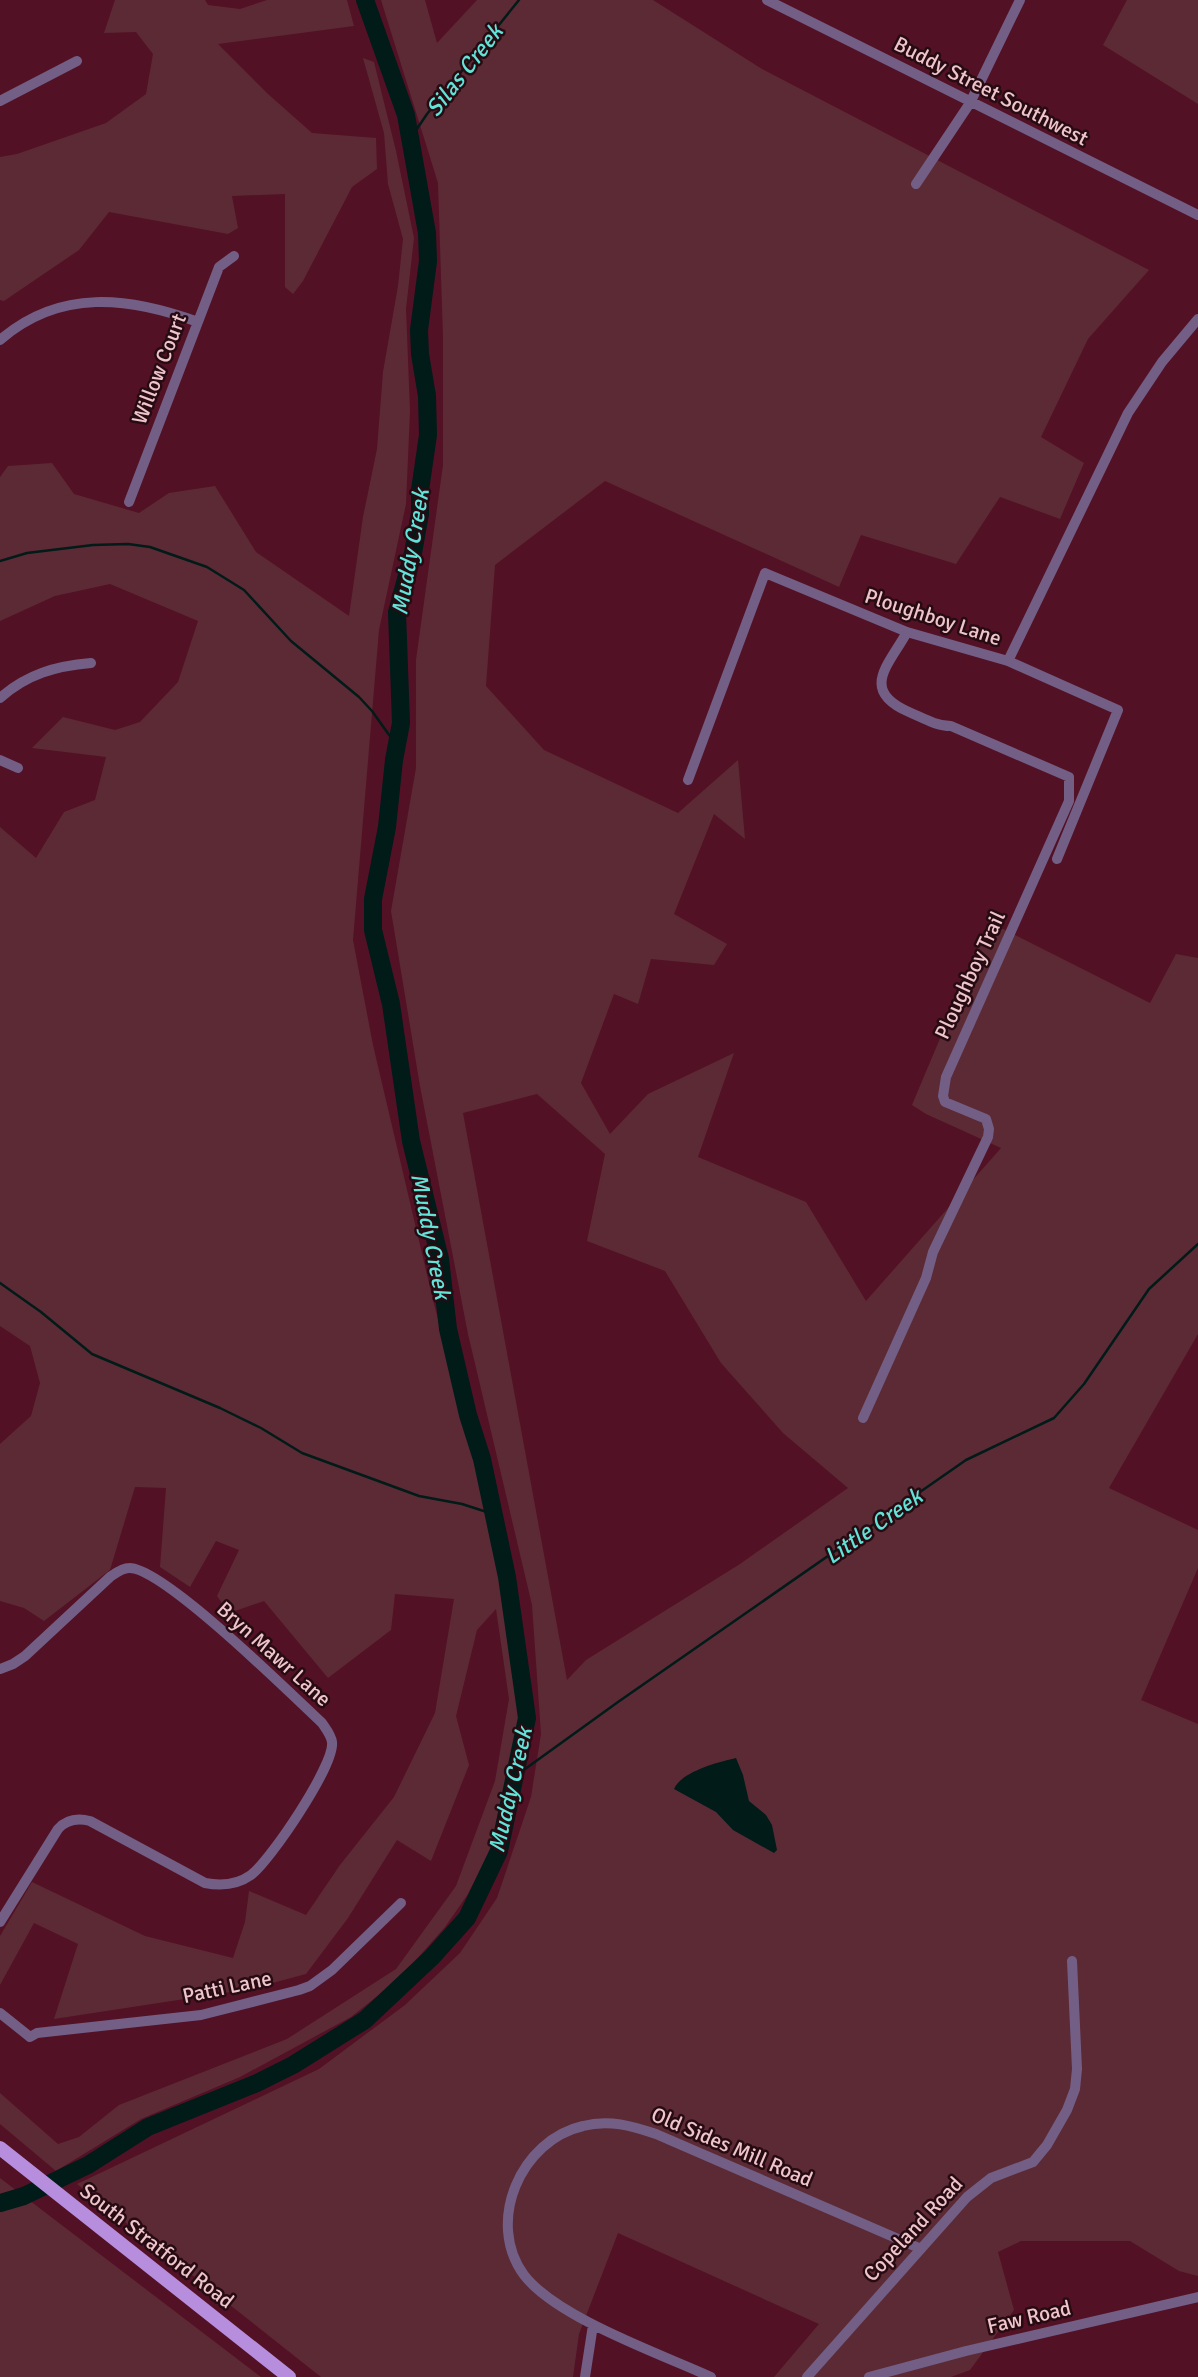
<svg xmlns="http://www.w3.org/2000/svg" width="1198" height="2377" font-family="Signika,sans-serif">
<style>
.green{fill:#5c2a35;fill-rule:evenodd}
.water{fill:#011b19}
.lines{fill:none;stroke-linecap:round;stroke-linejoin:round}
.stream{stroke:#011b19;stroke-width:2.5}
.river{stroke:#011b19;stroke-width:18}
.street{stroke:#735f86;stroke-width:10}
.primary{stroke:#b78dde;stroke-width:14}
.labels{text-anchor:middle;stroke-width:5;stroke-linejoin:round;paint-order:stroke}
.street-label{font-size:21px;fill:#efc5cc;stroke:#270b12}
.water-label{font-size:23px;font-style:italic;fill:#61e3d8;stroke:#270b12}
</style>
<rect width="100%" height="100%" fill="#531125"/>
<path class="green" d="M115 0H205L208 5 240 9 267 0H347L354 26 218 44 268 94 312 133 376 138 377 169 352 187 303 281 293 294 285 287V194L232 196 238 228 228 234 109 212 79 250 4 301 0 300V157L17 154 106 123 146 94 153 54 136 32 104 33Z
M381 0H425L437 43 477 0H653L762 69 1149 270 1088 339 1041 437 1084 463 1060 519 1000 497 956 564 861 535 839 587 605 481 495 565 486 686 544 750 678 813 738 760 745 839 714 814 674 914 727 944 714 965 651 959 638 1004 614 994 581 1083 610 1134 648 1094 734 1053 698 1157 806 1202 866 1301 1001 1148 926 1114 912 1105 989 922 1150 1003 1176 954 1198 958V1334L1109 1488 1198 1530V1568L1141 1700 1198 1724V2276L1179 2271 1130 2241H1021L998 2252 1014 2310 970 2370 951 2377H774L819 2324 618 2233 579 2334 573 2377H321L77 2184 319 2069 405 2005 460 1953 497 1898 531 1797 541 1734 532 1605 468 1334 420 1086 391 911 416 768V660L443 465V337L438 183ZM537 1094 605 1154 587 1241 665 1271 721 1363 783 1433 848 1488 740 1564 586 1660 567 1680 463 1113Z
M1127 0H1198V104L1103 45Z
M363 58 374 62 396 151 414 238 406 309 410 411 406 504 379 630 353 940 373 1045 432 1296 485 1502 512 1643 523 1715 493 1844 468 1894 445 1927 400 1978 351 2017 240 2077 141 2119 56 2171 0 2124V2093L58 2144 79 2137 119 2105 287 2039 396 1969 456 1886 495 1781 509 1699 496 1609 477 1630 456 1716 469 1765 431 1861 397 1840 348 1918 306 1974 250 1989 54 2019 78 1944 34 1923 0 1985V1936L32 1882 145 1936 233 1958 245 1922 249 1891 306 1915 340 1865 394 1797 435 1713 454 1599 395 1594 391 1630 328 1678 264 1601 229 1613 217 1596 239 1550 216 1541 190 1587 160 1567 166 1488 135 1487 110 1570 44 1621 24 1608 0 1601V1444L31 1416 40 1383 30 1346 0 1326V827L36 858 64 812 95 800 106 757 32 748 63 717 115 730 140 722 178 682 198 621 110 584 55 596 0 621V477L8 466 52 463 74 494 139 513 169 493 215 486 256 552 349 616 363 517 377 449 383 372 398 286 403 239 388 184 384 133Z
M0 2178 261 2377H0Z"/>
<path class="water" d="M736 1758 743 1775 749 1801 766 1815 772 1825 777 1850 774 1853 733 1830 716 1812 674 1789C681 1772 718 1762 736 1758Z"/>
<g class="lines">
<path class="stream" d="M410 139 427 114 519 0
M0 561 27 553 93 545 128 544 150 547 207 567 244 590 291 641 359 697 372 711 397 746
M0 1283 41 1312 92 1354 220 1408 261 1428 302 1453 419 1496 462 1504 493 1514
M514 1777 618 1702 966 1460 1054 1418 1084 1384 1149 1289 1198 1244"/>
<path class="river" d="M0 2203 24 2196 88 2165 148 2127 257 2083 293 2065 365 2020 432 1957 467 1918 499 1851 527 1718 507 1577 482 1459 468 1415 448 1329 440 1259 411 1141 391 1004 373 930V899L387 827 394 760 401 723 397 612 413 553 420 514V490L428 435 427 396 420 354 419 330 428 261 427 233 406 115 365 0"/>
<path class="street" d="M767 0 1198 215
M0 101 77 61
M916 184 970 103 1020 0
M0 340C60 288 129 297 198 322
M129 502 219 267 234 256
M1008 661 1128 413 1162 362 1198 319
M0 698C27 674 56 666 91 663
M0 760 18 768
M688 780 765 573 907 632 1008 661 1118 710 1057 859
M863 1418 926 1278 933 1252 988 1137 989 1129 986 1119 945 1102 943 1096 946 1077 1069 801V777L951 726C936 726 923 718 909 712 859 690 889 665 907 632
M0 1669 13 1664 25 1656 110 1577C116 1573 122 1568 129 1568 163 1567 292 1695 322 1723 326 1729 331 1735 332 1742 335 1765 270 1861 251 1875 237 1885 221 1886 205 1883L90 1821C78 1818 67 1819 58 1829L0 1922
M0 2013 30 2037 37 2033 201 2015 299 1990 310 1986 332 1970 401 1903
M585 2377 593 2325
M711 2377C661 2354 557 2318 524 2275 485 2222 521 2140 583 2126 609 2119 632 2126 656 2134L919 2248
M807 2377 967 2197 991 2178 1033 2162 1047 2145 1067 2110 1075 2089 1077 2069 1072 1961
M869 2377 966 2351 1198 2297"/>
<path class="primary" d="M0 2148 289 2377"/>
</g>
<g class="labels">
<g class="street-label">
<text transform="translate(991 91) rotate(27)" y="7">Buddy Street Southwest</text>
<text transform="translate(159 369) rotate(-69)" y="7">Willow Court</text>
<text transform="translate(933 617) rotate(18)" y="7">Ploughboy Lane</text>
<text transform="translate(970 975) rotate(-65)" y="7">Ploughboy Trail</text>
<text transform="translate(274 1654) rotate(42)" y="7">Bryn Mawr Lane</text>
<text transform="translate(227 1987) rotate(-12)" y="7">Patti Lane</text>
<text transform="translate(732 2147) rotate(23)" y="7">Old Sides Mill Road</text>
<text transform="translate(913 2229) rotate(-47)" y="7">Copeland Road</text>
<text transform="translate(157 2246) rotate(38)" y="7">South Stratford Road</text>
<text transform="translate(1029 2317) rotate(-13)" y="7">Faw Road</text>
</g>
<g class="water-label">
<text transform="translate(464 70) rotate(-52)" y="8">Silas Creek</text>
<text transform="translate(410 552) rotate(-80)" y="8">Muddy Creek</text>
<text transform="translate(431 1236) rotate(79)" y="8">Muddy Creek</text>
<text transform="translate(873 1526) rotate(-35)" y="8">Little Creek</text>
<text transform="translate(510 1790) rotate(-77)" y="8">Muddy Creek</text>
</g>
</g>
</svg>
